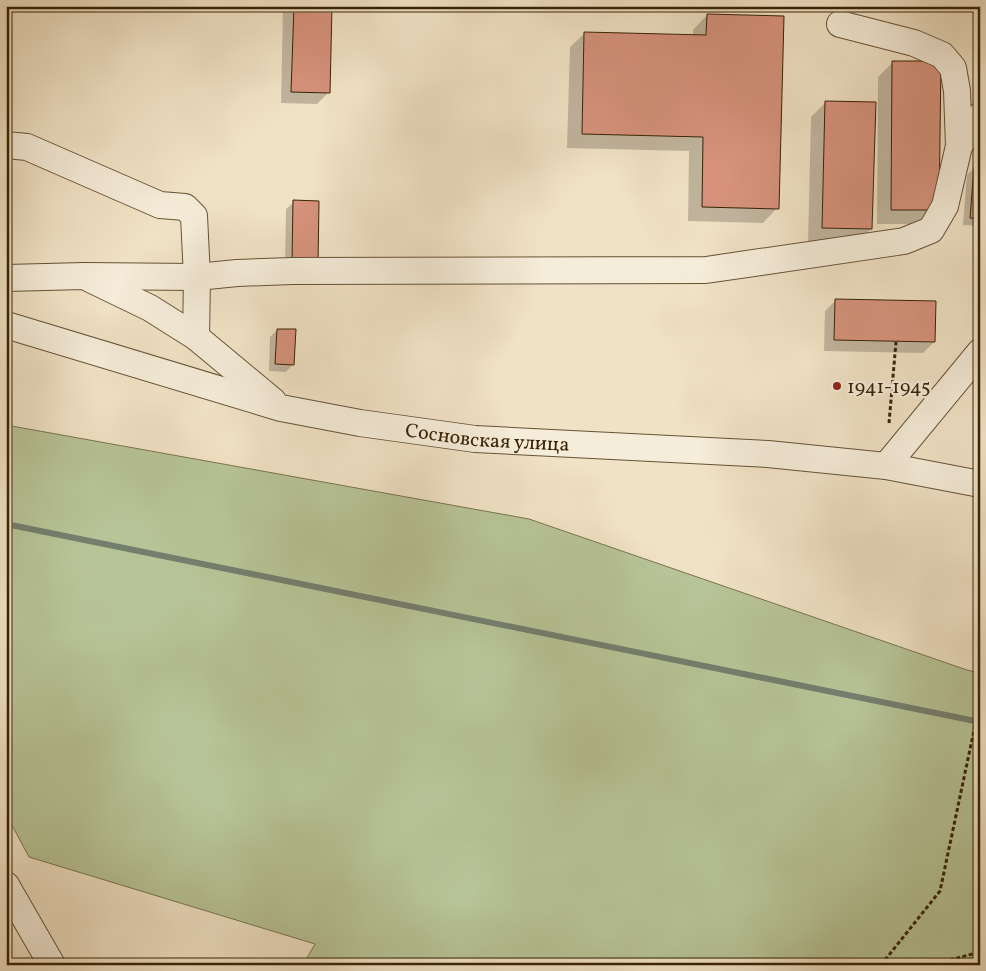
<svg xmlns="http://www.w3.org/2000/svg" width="986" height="971" font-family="Vollkorn,serif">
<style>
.green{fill:#b7c497;stroke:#78744e}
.shadow{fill:#0003}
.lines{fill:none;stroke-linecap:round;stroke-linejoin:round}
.stream{stroke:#737f6e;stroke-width:6}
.building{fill:#d6927c;stroke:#382304}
.minor-casing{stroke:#665334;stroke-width:28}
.path{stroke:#382304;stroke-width:3;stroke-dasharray:4 2.5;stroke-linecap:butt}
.minor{stroke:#f5ecd9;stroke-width:26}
.poi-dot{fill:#8f2418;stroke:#f5ecd9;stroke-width:2}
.labels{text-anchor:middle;stroke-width:4.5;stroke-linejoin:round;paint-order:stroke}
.poi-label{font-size:20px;fill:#382304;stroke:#f5ecd9;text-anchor:start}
.street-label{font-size:20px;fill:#382304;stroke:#f5ecd9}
</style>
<rect width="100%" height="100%" fill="#f0e2c5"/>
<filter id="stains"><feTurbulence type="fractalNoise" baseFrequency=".004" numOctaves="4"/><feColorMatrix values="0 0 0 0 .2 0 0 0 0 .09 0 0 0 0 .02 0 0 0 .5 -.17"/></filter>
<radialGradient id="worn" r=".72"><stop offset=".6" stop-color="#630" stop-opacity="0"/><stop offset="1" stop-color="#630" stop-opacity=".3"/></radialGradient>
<path class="green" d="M6 425 529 519 967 670 980 673V965H303L315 944 29 857 6 814Z"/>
<path class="shadow" d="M283 6H331L328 93 317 104 281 103Z
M707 15 777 208 763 223 688 221 689 151 567 148 570 47 585 33 693 36V30Z
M893 62 938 209 924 224H877L878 77Z
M826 102 871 229 856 243 808 242 811 117Z
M974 168H980V226L963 225 967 175Z
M294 202 316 264 285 270 286 209Z
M836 300 934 342 923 353 824 351 825 311Z
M277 330 293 364 286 372 269 371 270 337Z"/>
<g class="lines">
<path class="stream" d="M6 524 980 722"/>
</g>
<path class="building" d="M294 6H332L330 93 291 92Z
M707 14 784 16 779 209 702 207 703 137 582 134 584 32 706 35Z
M892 61H941L939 210H891Z
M825 101 876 102 872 229 822 228Z
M974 167H980V219L970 218Z
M293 200 319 201 318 264 292 263Z
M835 299 936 301 935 342 834 340Z
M277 329H296L294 365 275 364Z"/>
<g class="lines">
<g class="minor-casing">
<g id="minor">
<path d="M840 24 914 43 942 55 953 68 957 91 959 146"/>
<path d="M6 145 27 147 160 205 185 207 194 216 197 277 196 337"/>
<path d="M6 278 84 276 197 277 237 273 292 271 706 270 904 241 931 230 945 206 959 146 980 116"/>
<path d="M90 279 150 308 196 337 273 401"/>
<path id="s1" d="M6 325 281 408 360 423 475 439 768 454 886 466 980 484"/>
<path d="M886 466 980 352"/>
<path d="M6 885 52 965"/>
</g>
</g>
<path class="path" d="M889 423 896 342
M881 965 940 891 976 721 980 696
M931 965 980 952"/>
<use href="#minor" class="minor"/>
</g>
<circle class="poi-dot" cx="837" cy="386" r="5"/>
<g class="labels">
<g class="poi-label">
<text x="847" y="393">1941-1945</text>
</g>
<g class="street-label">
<text dy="7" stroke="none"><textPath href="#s1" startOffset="496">Сосновская улица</textPath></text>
</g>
</g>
<rect width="986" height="971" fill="none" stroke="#f0e2c5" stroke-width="25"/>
<rect x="8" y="8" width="971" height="956" fill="none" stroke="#382304" stroke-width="2.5"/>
<rect x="12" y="12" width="961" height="946" fill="none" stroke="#382304"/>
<rect width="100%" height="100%" filter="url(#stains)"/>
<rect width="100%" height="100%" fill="url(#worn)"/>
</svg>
